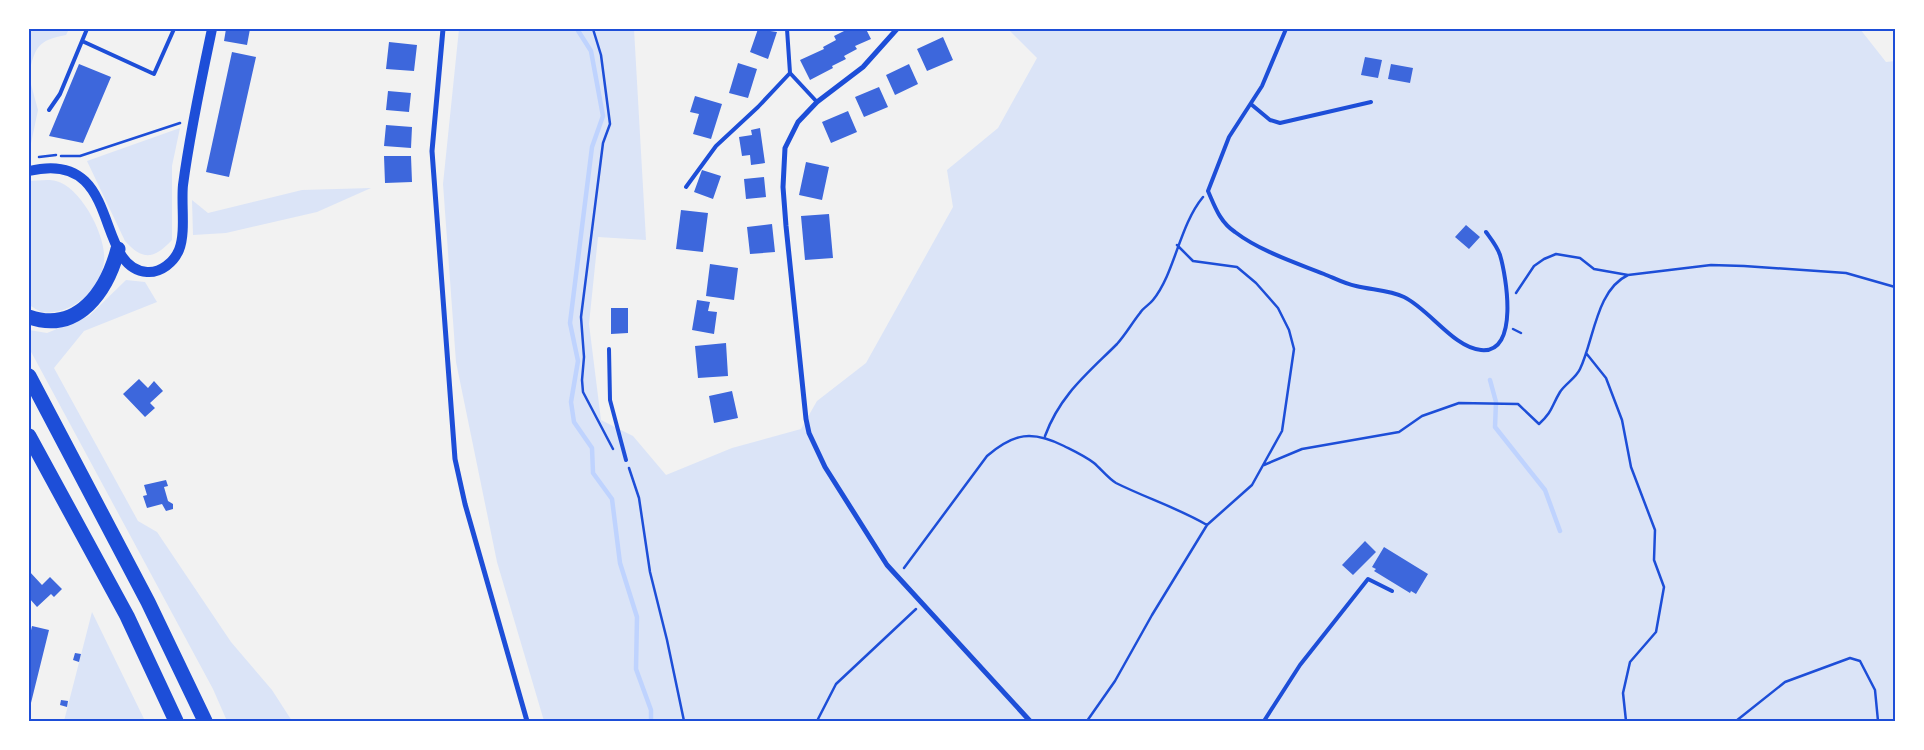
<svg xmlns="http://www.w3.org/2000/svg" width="1924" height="750" font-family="Lora,serif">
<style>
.green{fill:#dbe4f7}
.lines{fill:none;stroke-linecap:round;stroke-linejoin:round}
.stream{stroke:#bfd3fe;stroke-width:4.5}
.building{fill:#3d67dc}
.path{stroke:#1d4ed8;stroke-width:2.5}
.service{stroke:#1d4ed8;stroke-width:4}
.minor{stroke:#1d4ed8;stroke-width:5}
.secondary{stroke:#1d4ed8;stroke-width:10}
.motorway{stroke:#1d4ed8;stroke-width:15}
.neatline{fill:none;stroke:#1d4ed8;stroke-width:2}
</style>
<rect width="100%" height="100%" fill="#f2f2f2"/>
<path class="green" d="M29 29H69L66 35C38 40 35 47 29 74Z
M459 29H634L646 240 598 237 589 324 601 420 633 436 666 475 732 448 801 429 817 401 866 363 953 207 947 170 998 128 1037 58 1008 29H1860L1886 62 1895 61V721H544L497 562 456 362 443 184Z
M29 77 38 110 29 153Z
M180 128 172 166V240C154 259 143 261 125 241L87 161Z
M29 181C37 181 48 179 56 181 81 187 107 237 104 261 101 289 72 316 42 312 38 311 33 307 29 305Z
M371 188 317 212 226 233 193 235 192 200 208 213 302 190Z
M126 280 145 282 157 302 84 331 54 368 138 521 157 532 231 642 272 690 292 721H227L213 689 29 348V330L47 333 89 316Z
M92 612 145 721H64Z"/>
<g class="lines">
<path class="stream" d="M577 29 591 51 603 116 592 147 570 323 578 361 571 402 574 422 592 448 593 473 612 499 620 563 637 617 636 669 651 710V721
M1490 380 1496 402 1495 427 1545 490 1560 531"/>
</g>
<path class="building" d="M226 29H250L247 45 224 41Z
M758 29 777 32 768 59 750 52Z
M848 29H866L871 39 855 46 857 49 844 56 846 59 832 66 833 68 810 80 800 60 824 49 823 47 836 40 834 36Z
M943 37 953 60 927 71 917 49Z
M389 42 417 45 414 71 386 69Z
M232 52 256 57 229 177 206 172Z
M1365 57 1382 60 1378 78 1361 75Z
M738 63 757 69 748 98 729 93Z
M79 64 111 77 83 143 49 136Z
M909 64 918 84 895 95 886 75Z
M1391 64 1413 68 1410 83 1388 79Z
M879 87 888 107 864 117 855 97Z
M388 91 411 93 409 112 386 110Z
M695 96 722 104 711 139 693 134 699 114 690 112Z
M848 111 857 132 831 143 822 122Z
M386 125 412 127 411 148 384 146Z
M760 128 765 163 751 165 750 155 742 156 739 137 752 135 751 130Z
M384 156H411L412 182 385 183Z
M806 162 829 167 822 200 799 195Z
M702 170 721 176 713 199 694 192Z
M764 177 766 197 746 199 744 179Z
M681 210 708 213 703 252 676 249Z
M829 214 833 258 805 260 801 216Z
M772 224 775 252 750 254 747 227Z
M1466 225 1480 237 1469 249 1455 237Z
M710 264 738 268 734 300 706 296Z
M697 300 710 302 708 311 717 312 714 334 692 330Z
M611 308H628V333L611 334Z
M726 343 728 376 698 378 695 346Z
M139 379 148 388 154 381 163 391 150 403 155 408 145 417 123 394Z
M732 391 738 418 714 423 709 396Z
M166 480 168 486 164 487 168 501 173 504V509L166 511 162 504 147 508 143 496 147 495 144 485Z
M1365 541 1376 552 1353 575 1342 565Z
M1384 547 1428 574 1416 594 1411 591 1410 593 1374 571 1376 569 1372 567Z
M29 571 42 585 50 577 62 589 54 597 51 594 37 607 29 598Z
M32 626 49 630 29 711V639Z
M75 653 81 654 79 662 73 660Z
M61 700 68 701 67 707 60 705Z"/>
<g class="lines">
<path class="path" d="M593 29 601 55 610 124 603 143 581 317 584 357 582 380 583 392 613 449
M61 156H80L180 123
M39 157 56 155
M1516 293 1534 266 1544 259 1556 254 1580 258 1594 269 1628 275 1711 265 1744 266 1846 273 1895 287
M1513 329 1521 333
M1586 353 1606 378 1622 420 1631 467 1655 530 1654 560 1664 587 1656 632 1630 662 1623 693 1626 721
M1045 436C1060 395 1087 374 1117 344 1126 334 1132 323 1140 313 1143 308 1149 305 1153 300 1175 273 1179 226 1203 197
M1264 465 1302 449 1399 432 1422 416 1459 403 1518 404 1539 424C1553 411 1551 407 1560 392 1565 384 1576 378 1580 369 1594 340 1596 290 1628 275
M629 468 639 498 650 572 667 640 684 721
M904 568 987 456C1014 433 1032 430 1064 446 1074 451 1085 456 1094 463 1101 469 1109 479 1116 483 1146 498 1178 508 1207 525
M817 721 836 684 916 609
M1087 721 1115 681 1152 615 1207 525 1252 485 1282 431 1294 349 1289 330 1278 308 1256 283 1237 267 1193 261 1177 245
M1736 721 1785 682 1850 658 1860 661 1875 690 1878 721"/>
<path class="service" d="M1286 29 1262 86 1229 137 1208 191C1215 207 1220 222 1235 232 1260 251 1294 262 1324 274 1334 278 1345 284 1356 286 1372 290 1389 290 1404 297 1429 309 1454 348 1481 350 1520 354 1506 275 1500 255 1497 246 1491 239 1486 232
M82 41 154 74 174 29
M790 73 817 102
M1252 105 1270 120 1280 123 1371 102
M49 110 60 94 87 29
M686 187 716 146 758 107 790 73 787 29
M609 349 610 400 626 460
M1264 721 1300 665 1368 579 1392 591"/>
<path class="minor" d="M443 29 432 151 455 459 465 504 527 721
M897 29 863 67 817 102 798 122 785 148 783 187 786 226 806 419 809 433 825 467 887 565 1030 721"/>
<path class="secondary" d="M29 171C123 148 93 268 147 272 161 273 174 262 179 250 186 233 181 204 183 185 190 132 201 81 212 29"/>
<path class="motorway" d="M29 317C79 334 107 290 118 249
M29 376 148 602 205 721
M29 436 127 616 176 721"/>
</g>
<rect width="1924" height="750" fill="none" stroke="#ffffff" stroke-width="60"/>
<rect x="30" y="30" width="1864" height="690" class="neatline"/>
</svg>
